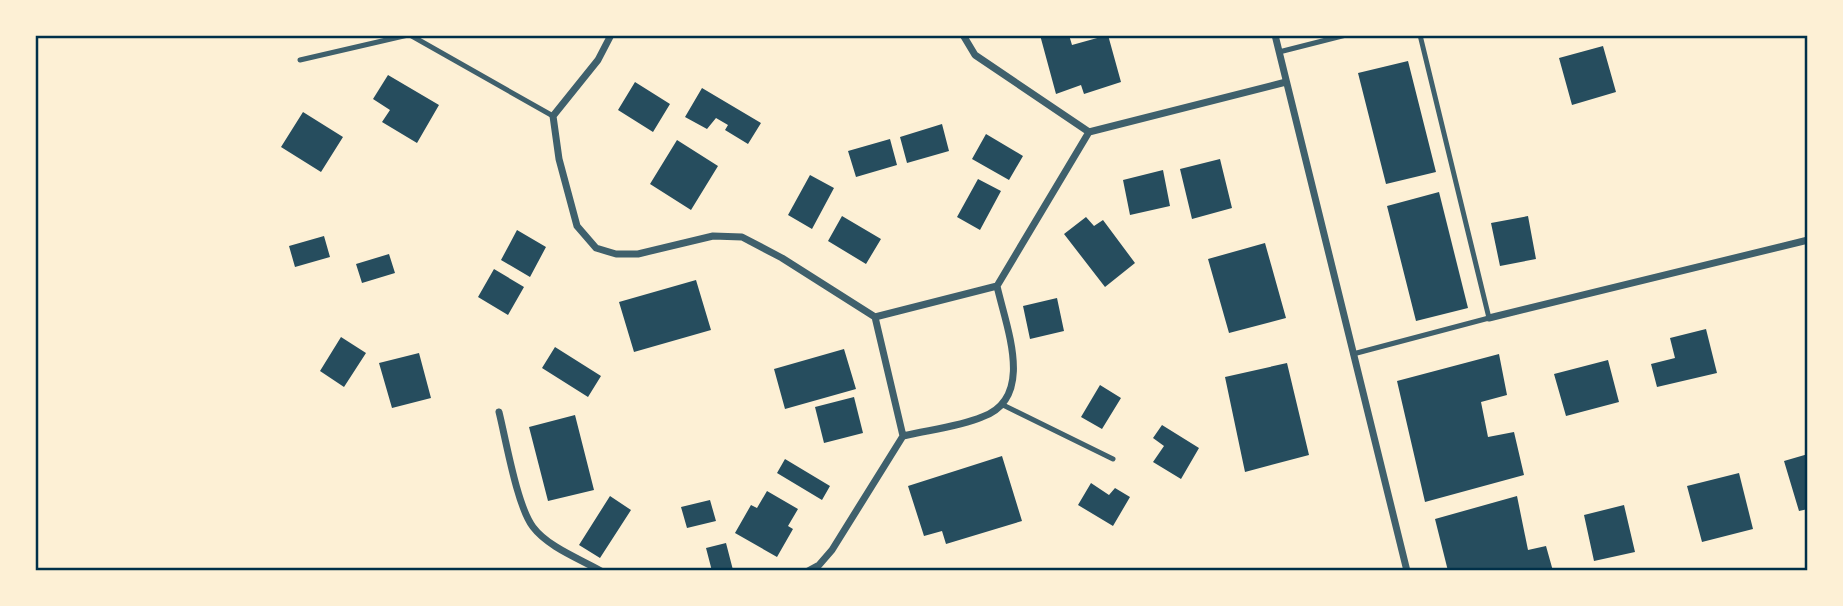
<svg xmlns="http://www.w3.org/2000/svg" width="1843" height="606" font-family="Helvetica,sans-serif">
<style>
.building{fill:#264d5e}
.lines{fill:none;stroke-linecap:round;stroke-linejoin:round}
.service{stroke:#3f606c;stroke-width:5}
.minor{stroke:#3f606c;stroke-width:7}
.neatline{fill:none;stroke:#003049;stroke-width:2.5}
</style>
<rect width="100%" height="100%" fill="#fdf0d5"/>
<path class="building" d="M1040 35H1069L1072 45 1108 35 1121 82 1084 94 1081 85 1056 94Z
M1603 46 1616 92 1572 105 1559 58Z
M1408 61 1436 172 1386 184 1358 73Z
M388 75 439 105 417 143 382 122 390 110 373 99Z
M635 82 670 104 653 132 618 110Z
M702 88 761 123 748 144 725 130 728 125 716 118 707 129 685 117Z
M303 112 343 137 321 172 281 147Z
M942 124 949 151 907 163 900 137Z
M986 134 1023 156 1009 180 972 159Z
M890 139 897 165 856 177 848 151Z
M677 140 718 166 691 210 650 184Z
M1220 159 1232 208 1192 219 1180 169Z
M1163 170 1170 206 1130 215 1123 180Z
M810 175 834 188 812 229 788 215Z
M978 179 1001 191 980 230 957 217Z
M1439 192 1468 308 1416 321 1387 206Z
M842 216 881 239 866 264 828 241Z
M1528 216 1536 259 1500 266 1491 223Z
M1086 217 1094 226 1103 220 1135 263 1105 287 1064 234Z
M517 230 546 247 530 277 501 260Z
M324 236 330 257 295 267 289 246Z
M1265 243 1286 318 1229 333 1208 259Z
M389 254 395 273 362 283 356 264Z
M494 269 524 287 508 315 478 297Z
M696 280 711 330 634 352 619 302Z
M1057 298 1064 331 1030 339 1023 306Z
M1706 329 1717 373 1657 387 1651 364 1675 358 1670 338Z
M341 337 366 353 344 387 320 371Z
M555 347 601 376 588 397 542 368Z
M844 349 856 389 785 409 774 369Z
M419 353 431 398 392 408 379 363Z
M1499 354 1507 395 1481 402 1488 437 1514 432 1524 475 1425 502 1397 381Z
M1608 360 1619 402 1566 416 1554 374Z
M1287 363 1309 455 1245 472 1225 377Z
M1100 385 1121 398 1102 429 1081 417Z
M854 397 863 433 824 443 815 407Z
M575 415 594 490 548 501 529 427Z
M1162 425 1199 448 1181 479 1153 462 1164 446 1153 438Z
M1808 454V509L1799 511 1784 461Z
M1002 456 1022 521 946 544 942 531 924 536 908 486Z
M785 459 830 486 822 500 777 473Z
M1739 473 1753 529 1702 542 1687 486Z
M1091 483 1109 495 1115 488 1130 497 1113 526 1078 505Z
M767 491 798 509 788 526 793 529 777 557 735 533 751 505 757 508Z
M610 496 631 510 600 558 579 545Z
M1517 496 1528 550 1546 546 1553 571H1448L1435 519Z
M710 500 716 521 687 528 681 507Z
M1624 505 1635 552 1594 561 1584 515Z
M726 543 733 570 712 571 706 548Z"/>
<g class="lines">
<path class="service" d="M410 35 553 116
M1279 52 1346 35
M300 60 408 35
M1353 354 1489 318 1420 35
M1003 405 1113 459"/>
<path class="minor" d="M611 35 598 60 553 116 559 159 577 226 596 248 616 254H638L713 236 742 237 782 258 875 317 997 286
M963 35 975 55 1089 132
M1275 35 1407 571
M875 317 903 436
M1489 318 1808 240
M499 412C506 440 517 506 533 527 548 547 580 559 601 571
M808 571 819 565 832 550 903 436C928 430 958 427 982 417 1036 398 1006 327 997 286L1089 132 1286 82"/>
</g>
<rect width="1843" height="606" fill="none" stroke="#fdf0d5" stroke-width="74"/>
<rect x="37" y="37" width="1769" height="532" class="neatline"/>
</svg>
